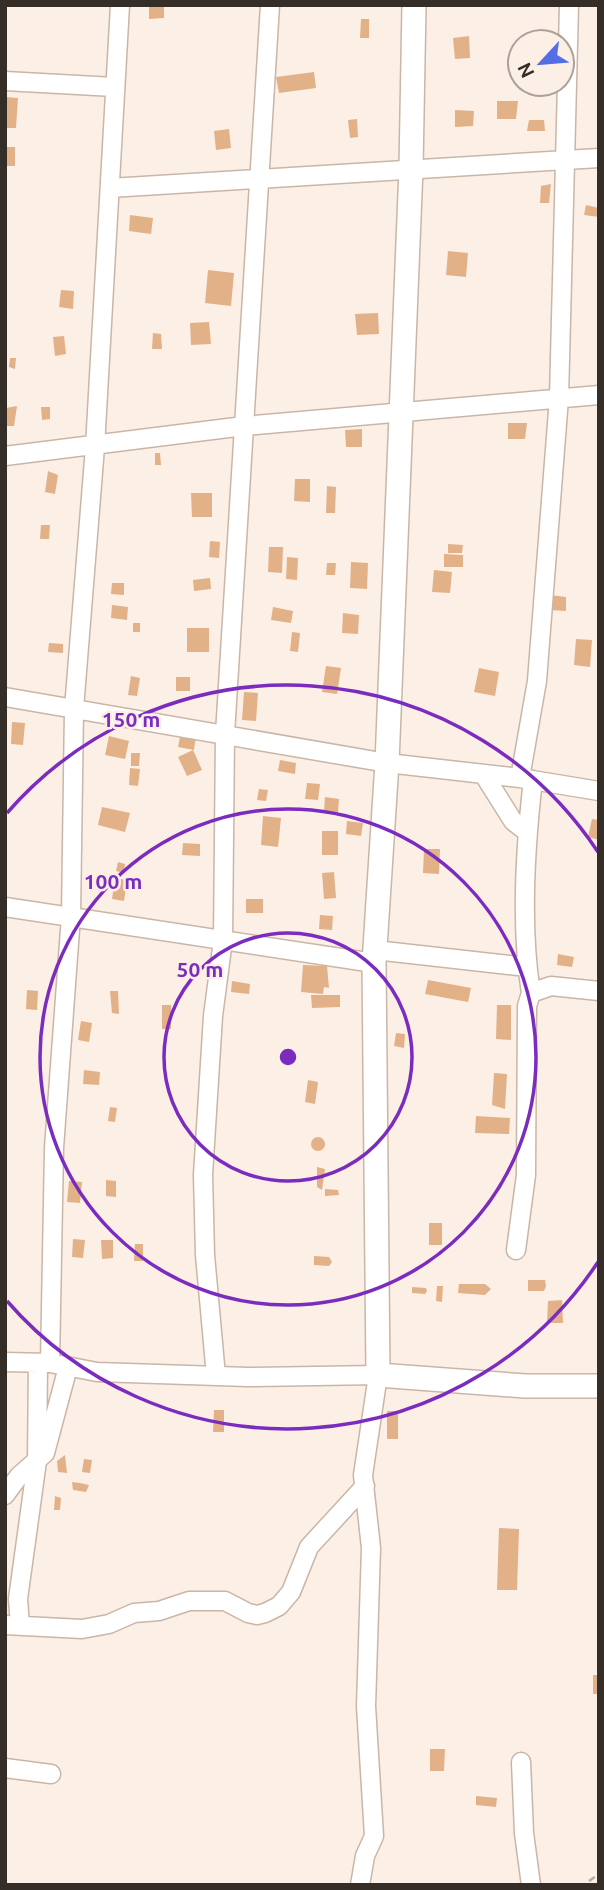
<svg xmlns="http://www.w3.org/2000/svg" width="604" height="1890" font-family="Ubuntu,sans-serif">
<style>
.building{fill:#e3b188}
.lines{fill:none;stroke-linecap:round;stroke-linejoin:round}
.minor-casing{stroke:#cab6a6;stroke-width:21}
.tertiary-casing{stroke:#cab6a6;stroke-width:26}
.path{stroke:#b6aaa3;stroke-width:2.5;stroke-dasharray:7 3.5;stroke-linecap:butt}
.minor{stroke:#fff;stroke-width:18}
.tertiary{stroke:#fff;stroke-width:23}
.ring{fill:none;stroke:#7b2cbf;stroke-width:3.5}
.centre{fill:#7b2cbf;stroke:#fcefe6;stroke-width:3.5}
.ring-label{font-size:21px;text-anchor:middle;font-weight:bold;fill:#7b2cbf;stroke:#fcefe6;stroke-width:5;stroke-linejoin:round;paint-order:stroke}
</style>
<rect width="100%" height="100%" fill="#fcefe6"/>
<path class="building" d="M149 5H164V18L149 19Z
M361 19H369V38H360Z
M469 36 470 58 455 59 453 38Z
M314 72 316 88 279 93 276 77Z
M5 97 18 98 16 128H5Z
M497 101H518L516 119H497Z
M455 110 474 111 473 126 455 127Z
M357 119 358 137 350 138 348 120Z
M529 120H544L545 131H527Z
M229 129 231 148 216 150 214 131Z
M5 147H15V166H5Z
M551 184 549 203H540L541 186Z
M586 205 599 208V217L584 215Z
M130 215 153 218 151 234 129 231Z
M448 251 468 253 466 277 446 275Z
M208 270 234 273 231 306 205 303Z
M61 290 74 291 73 309 59 307Z
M378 313 379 334 357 335 355 314Z
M209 322 211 344 191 345 190 323Z
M153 333 161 334 162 349H152Z
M64 336 66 354 55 356 53 337Z
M10 358H16L15 369 9 367Z
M17 406 14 426H5L6 408Z
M41 407H50V419L42 420Z
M508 423H527L525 439H508Z
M362 429V447H346L345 430Z
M155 453H160L161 465H155Z
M48 471 58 475 55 494 45 492Z
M295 479H310V502L294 501Z
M327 486 336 487 335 513H326Z
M191 493H212V517H192Z
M41 525H50L49 539H40Z
M210 541 220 542 219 558 209 557Z
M448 544 463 545 462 553H448Z
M269 547H283L282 573 268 572Z
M444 554 463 555V567H444Z
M287 557 298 558 297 580 286 579Z
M351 562 368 563 367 589 350 588Z
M327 563H336L335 575H326Z
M434 570 452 572 450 593 432 592Z
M210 578 211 589 194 591 193 580Z
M112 583H124V595L111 594Z
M550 595 566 597V611L549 610Z
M112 605 128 607 127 620 111 618Z
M273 607 293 611 291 623 271 620Z
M343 613 359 615 358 634 342 633Z
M133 623H140V632H133Z
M187 628H209V652H187Z
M292 632 300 633 298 652 290 651Z
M576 639 592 640 590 667 574 665Z
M49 643 63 644V653L48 652Z
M326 666 341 668 337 694 322 692Z
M479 668 499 672 495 696 474 692Z
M131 676 140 678 137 696 128 695Z
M176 677H190V691H176Z
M244 692 258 693 256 721 242 720Z
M12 722 25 723 23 745 11 744Z
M181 732 196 735 194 750 178 747Z
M109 736 129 741 125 759 105 755Z
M193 750 202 770 187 776 178 757Z
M131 753H140L139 766H131Z
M280 760 296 763 295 774 278 771Z
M130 768 140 769 138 786 129 785Z
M307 783 320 784 318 800 305 799Z
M259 789 268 790 266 801 257 800Z
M325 797 339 799 338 813 324 811Z
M102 807 130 813 125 832 98 825Z
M263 816 281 818 278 847 261 845Z
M592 819 599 820V840L588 837Z
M347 821 363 823 361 836 346 834Z
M322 831H338V855H322Z
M183 843 200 844V856L182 855Z
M424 849H440L439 874 423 873Z
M118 862 125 864 124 873 116 871Z
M334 872 336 898 324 899 322 873Z
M115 878 127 880 124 901 112 899Z
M246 899H263V913H246Z
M320 915 333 916 332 930 319 929Z
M558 954 574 957 572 967 557 965Z
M303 965 327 966 329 988 324 987 323 994 301 992Z
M428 980 471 988 468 1002 425 994Z
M232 981 250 984 249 994 231 992Z
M27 990 38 991 37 1010 26 1009Z
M110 991H118L119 1014 112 1013Z
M311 995H340V1007L312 1008Z
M162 1005H171V1029H162Z
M497 1005H511V1040L496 1039Z
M81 1021 92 1023 89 1042 78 1040Z
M396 1033 405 1034 404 1048 394 1046Z
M84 1070 100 1072 99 1085 83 1084Z
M494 1073 507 1074 505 1109 492 1105Z
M308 1080 318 1082 315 1104 305 1102Z
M110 1107 117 1108 115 1122 108 1121Z
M476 1116 510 1118 509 1134 475 1133Z
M311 1144a7 7 0 1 1 14 0a7 7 0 1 1-14 0Z
M317 1167 325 1169 322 1190 317 1187Z
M106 1180 116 1181V1197L106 1196Z
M69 1181 82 1182 80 1203 67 1202Z
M325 1189 338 1190 339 1195 325 1196Z
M429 1223H442V1245H429Z
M73 1239 85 1240 83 1258 72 1257Z
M101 1240H113V1258L102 1259Z
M135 1244H143V1261H134Z
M314 1256 329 1257 332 1262 329 1266 314 1265Z
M528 1280H545L546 1286 544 1291H528Z
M459 1284H485L491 1289 485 1295 458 1293Z
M437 1286H443L442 1302 436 1301Z
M412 1287 426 1288 427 1291 425 1294 412 1293Z
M562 1300 563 1323H547L548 1301Z
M214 1410H224V1432H213Z
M387 1411H398V1439H387Z
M65 1455 67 1473 58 1472 57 1461Z
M84 1459 92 1460 90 1473 82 1472Z
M72 1482 80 1483 89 1485 86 1492 73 1490Z
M55 1496 61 1498 60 1510H54Z
M499 1528 519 1529 517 1590H497Z
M593 1675H599V1694H593Z
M430 1749H445L444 1771H430Z
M476 1796 497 1798 496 1807 476 1805Z"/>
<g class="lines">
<g class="minor-casing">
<path id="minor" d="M5 81 114 87
M110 188 599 158
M5 456 244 426 599 395
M5 697 387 763 520 778 599 791
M484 775 513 821 527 832
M520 778 537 681 559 398 569 5
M5 907 374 963
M375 950 527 967
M531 993C520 925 525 849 533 780
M516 1250 526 1175 527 1006 531 993 551 986 599 991
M5 1362 50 1363 97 1372 248 1377 378 1375 363 1475 371 1548 366 1706 374 1836 365 1856 360 1885
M50 1363 54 1148 71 916 74 709 95 447 120 5
M216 1376 205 1255 203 1175 213 1016 223 940 225 734 270 5
M5 1495 19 1476 45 1453 68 1367
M5 1625 82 1629 109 1624 134 1613 159 1611 189 1601H225L248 1613 257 1615 265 1613 279 1606 291 1592 309 1547 365 1486
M20 1625 18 1599 37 1461 38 1363
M521 1762 524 1833 531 1885
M5 1768 51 1774"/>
</g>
<g class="tertiary-casing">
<path id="tertiary" d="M414 5 411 168 387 763 374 963 378 1375 525 1386H599"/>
</g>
<path class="path" d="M589 1881 599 1874"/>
<use href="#minor" class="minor"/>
<use href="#tertiary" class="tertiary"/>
</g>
<g class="ring">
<circle cx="288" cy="1057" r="124"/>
<circle cx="288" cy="1057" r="248"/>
<path d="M598 1262A372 372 0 0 1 7 1301M7 813A372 372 0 0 1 598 852"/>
</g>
<circle cx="288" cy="1057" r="10" class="centre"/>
<g class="ring-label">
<text x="131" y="727">150 m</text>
<text x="113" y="889">100 m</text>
<text x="200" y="977">50 m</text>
</g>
<rect width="604" height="1890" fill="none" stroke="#352d27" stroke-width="14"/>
<g transform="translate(541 63) rotate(244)"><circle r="33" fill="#fcefe6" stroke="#aca19a" stroke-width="2"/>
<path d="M0-5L12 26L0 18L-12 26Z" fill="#546fe5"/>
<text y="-10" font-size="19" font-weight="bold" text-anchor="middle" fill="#352d27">N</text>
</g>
</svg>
